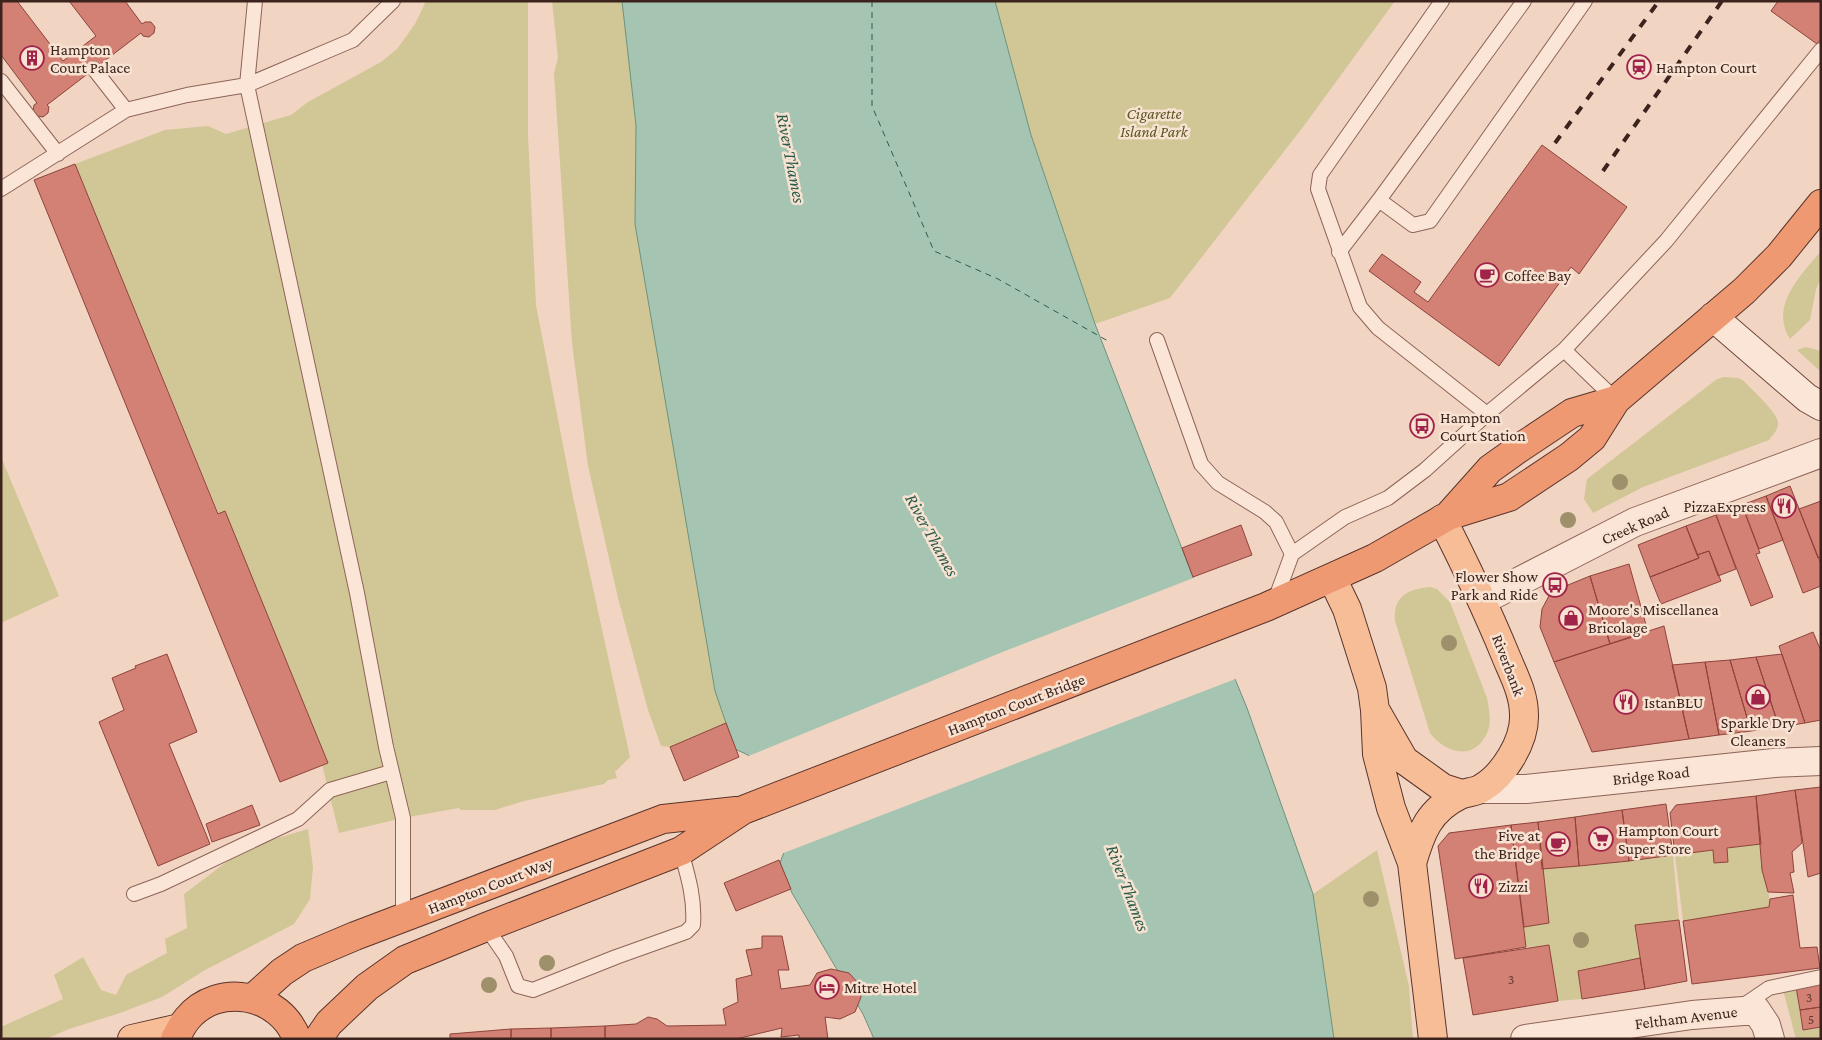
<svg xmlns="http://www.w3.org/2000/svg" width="1822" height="1040" font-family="'Crimson Pro',serif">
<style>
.green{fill:#d1c695}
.water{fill:#a5c4b1;stroke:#6b937d}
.pier{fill:#f1d5c2}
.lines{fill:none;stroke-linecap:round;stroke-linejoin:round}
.ferry{stroke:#2b5d4b;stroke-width:1;stroke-dasharray:6 5;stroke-linecap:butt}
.building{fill:#d38075;stroke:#8e433b}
.service-casing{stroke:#8d6458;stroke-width:16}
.minor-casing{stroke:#8d6458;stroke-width:30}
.secondary-casing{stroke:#6f453b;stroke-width:30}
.primary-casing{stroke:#5a342c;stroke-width:30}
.trunk-casing{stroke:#5a342c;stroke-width:30}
.service{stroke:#fbe5d6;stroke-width:14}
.minor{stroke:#fbe5d6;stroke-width:28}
.secondary{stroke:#fbe5d6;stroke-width:28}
.primary{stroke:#f7bd97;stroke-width:28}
.trunk{stroke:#ef9972;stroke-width:28}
.rail{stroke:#3c231d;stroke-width:4;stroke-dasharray:9 9;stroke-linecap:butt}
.tree{fill:#9e906a}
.labels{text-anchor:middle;stroke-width:5;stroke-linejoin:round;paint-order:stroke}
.number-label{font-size:14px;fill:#623a33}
.poi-label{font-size:16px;fill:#3c231d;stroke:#f8e2d2;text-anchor:start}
.park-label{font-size:16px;font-style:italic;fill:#5a5722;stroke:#f8e2d2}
.street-label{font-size:16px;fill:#3c231d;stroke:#f8e2d2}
.water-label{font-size:18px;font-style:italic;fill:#2b5d4b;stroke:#f8e2d2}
</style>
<rect width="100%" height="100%" fill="#f1d5c2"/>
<path class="green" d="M426 1H528V135L536 305 573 497 630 757 615 772 617 778 608 780 604 784 524 801 495 810H461L459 808 403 818 339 833 322 765 75 164 165 130 208 126 226 134 291 115 308 102 381 62 397 49 415 24Z
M552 1H622L636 125 635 224 715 691 726 723 670 747 661 746 648 710 618 598 588 466 572 343 554 73 558 58Z
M995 1H1395L1303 127 1170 298 1095 324 1031 135Z
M1821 251V279L1816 289 1810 320 1790 339C1769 306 1801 275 1821 251Z
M1806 347 1821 351V372L1797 350Z
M1724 377 1738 378 1744 381C1751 389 1777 412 1778 422 1779 429 1773 435 1769 440L1643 487 1593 513 1584 499 1587 479 1717 379Z
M1 457 59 596 1 623Z
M1430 587 1437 589 1450 602 1487 698C1489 709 1492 723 1487 733 1475 761 1446 754 1430 733L1395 621C1393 597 1407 589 1430 587Z
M308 829 313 867 310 899 294 924 205 970 162 997 120 1013 69 1029 46 1039H1V1027L63 999 54 975 83 957 101 990 116 995 126 975 167 953 165 939 187 928 184 894 245 848Z
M1761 844 1762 870 1770 899 1769 907 1683 921 1675 855 1713 850 1714 863 1728 862 1727 848Z
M1377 850 1409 986 1413 1039H1334L1313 894Z
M1673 855 1679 920 1635 925 1640 958 1578 971 1582 999 1558 1001 1549 945 1526 947 1524 927 1549 923 1542 869Z
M1796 987 1803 1030 1821 1027V1038L1796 1039 1783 990Z"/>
<path class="water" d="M622 1H995L1031 135 1095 324 1193 577 1247 708 1313 894 1334 1039H874L863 1014 792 893 780 863 784 852 748 755 735 749 715 691 635 224 636 125Z"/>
<path class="pier" d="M1196 577 1238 678 781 854 746 757 1000 653Z"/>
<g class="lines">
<path class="ferry" d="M872 1V106L934 251 998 279 1108 341"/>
</g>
<path class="building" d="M1 1H17L63 61 96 36 69 1H125L142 24 145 22H151L155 27 154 33 149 37 143 36 141 33 47 105 49 107 48 113 43 117 37 116 33 111 34 105 37 103 1 55Z
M1778 1H1821V39L1817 44 1771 11Z
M1542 145 1627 207 1579 274 1571 267 1499 366 1369 271 1382 254 1421 282 1414 292 1428 302Z
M75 164 218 514 225 511 328 763 280 782 34 180Z
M1790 486 1821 564V586L1803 593 1766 496Z
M1766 496 1783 540 1759 549 1742 505Z
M1821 501V557L1818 558 1799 509Z
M1742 505 1760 553 1756 554 1773 597 1751 606 1716 515Z
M1716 515 1736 569 1718 576 1709 551 1697 555 1686 526Z
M1241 525 1252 555 1193 577 1182 548Z
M1686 526 1699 558 1650 577 1638 545Z
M1709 551 1721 581 1661 604 1650 577 1699 558 1697 555Z
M1629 564 1648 632 1610 644 1590 576Z
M1590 576 1610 644 1554 662 1540 627 1542 609 1551 592Z
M1664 626 1689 739 1592 752 1554 662Z
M1813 632 1821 651V720L1805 723 1779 646Z
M167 654 197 732 169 744 210 844 158 866 99 722 124 710 112 678 136 668 135 666Z
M1782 654 1805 723 1779 727 1756 657Z
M1756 657 1779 727 1751 731 1730 660Z
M1730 660 1751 731 1719 735 1705 662Z
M1705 662 1719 735 1689 739 1672 665Z
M726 723 739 757 684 781 670 747Z
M1821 787V873L1808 877 1795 790Z
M1795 790 1802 843 1792 852 1794 872 1790 873 1794 893 1768 892 1762 870 1756 796Z
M1756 796 1761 844 1727 848 1728 862 1714 863 1713 850 1675 855 1670 813 1676 805Z
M1666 804 1673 855 1629 861 1622 810Z
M252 805 260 825 212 842 206 824Z
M1622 810 1629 861 1579 866 1575 817Z
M1575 817 1579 866 1542 869 1538 822Z
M1538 822 1549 923 1524 927 1511 825Z
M1511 825 1526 947 1455 959 1438 846 1449 833Z
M779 860 791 889 736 911 724 883Z
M1793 895 1800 948 1817 947 1820 968 1692 984 1683 921 1769 907 1770 899Z
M1679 920 1687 981 1645 989 1635 925Z
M762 936H782L789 970H778L781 989 810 985 817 973 831 969 849 973 858 983 861 997 855 1012 840 1019 825 1017 828 1039H799V1035L781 1037 782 1028 736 1039H605V1026L636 1024 648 1017 657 1019 667 1026 726 1025 723 1009 738 1002 736 979 752 975 746 950 762 948Z
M1549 945 1558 1001 1473 1015 1463 958Z
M1640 958 1645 989 1582 999 1578 971Z
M1821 984V1007L1800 1010 1796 987Z
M1821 1007V1027L1803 1030 1800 1010Z
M605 1026V1039H551V1028Z
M551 1028V1039H511V1029Z
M511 1029V1039H450V1034Z"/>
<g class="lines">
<g class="service-casing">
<path id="service" d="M255 1 247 85 353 40 393 1
M1442 1 1320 175 1318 189 1360 307 1378 328 1487 414
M94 69 126 110
M1 81 58 154
M1 189 126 110 187 95 247 85 357 593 386 747 403 818V917
M1379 200 1413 225 1430 221 1585 1
M1339 252 1379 200 1524 1
M1157 340 1201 464 1218 483 1265 512 1276 522 1292 554
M1564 350 1616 400
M1274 603 1292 554 1345 517 1388 498 1425 470 1487 414 1564 350 1666 241 1821 50
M134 894 161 884 298 819 330 790 391 772
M486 927 506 956 518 986 533 990 616 957 686 932 693 925C695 899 688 876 681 851
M1741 1007 1769 988 1821 977"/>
</g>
<g class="minor-casing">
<path id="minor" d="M1483 600 1635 522 1821 453
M1481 789H1526L1774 763 1821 761
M1525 1039 1692 1015 1756 1010 1766 1025 1770 1039"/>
</g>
<g class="secondary-casing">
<path id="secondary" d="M1713 317 1807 398 1821 406"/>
</g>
<g class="primary-casing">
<path id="primary" d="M1332 578 1347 609 1372 688 1375 710 1377 754 1391 808 1412 863 1433 1039
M1377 713 1404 760 1443 788 1462 794
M1412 863C1421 832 1429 810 1460 795 1467 792 1476 792 1482 788 1504 775 1525 741 1524 715 1524 693 1513 674 1505 654 1486 608 1465 564 1442 519
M132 1039 180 1028"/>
</g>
<g class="trunk-casing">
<path id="trunk" d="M1448 516 1490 469 1518 449 1572 413 1616 400
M253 998 282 972 303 958 355 936 663 819 736 811
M175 1039C179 1032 182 1025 187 1019 218 981 281 994 297 1039
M318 1039 329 1023 367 987 405 960 486 927 681 851 743 810 1266 607 1375 558 1448 516 1509 497 1569 457 1592 438 1616 400 1744 291 1779 256 1821 204"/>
</g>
<use href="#service" class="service"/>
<use href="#minor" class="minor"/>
<use href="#secondary" class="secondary"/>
<use href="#primary" class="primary"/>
<use href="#trunk" class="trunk"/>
<path class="rail" d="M1555 143 1659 1
M1603 171 1722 1"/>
</g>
<g class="tree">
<circle cx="1620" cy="482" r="8"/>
<circle cx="1568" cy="520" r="8"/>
<circle cx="1449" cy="643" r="8"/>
<circle cx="1371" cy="899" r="8"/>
<circle cx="1581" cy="940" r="8"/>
<circle cx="547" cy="963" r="8"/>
<circle cx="489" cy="985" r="8"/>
</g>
<defs>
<g id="building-ring" transform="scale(1.25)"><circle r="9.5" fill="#f8e2d2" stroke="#a12349" stroke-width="1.5"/><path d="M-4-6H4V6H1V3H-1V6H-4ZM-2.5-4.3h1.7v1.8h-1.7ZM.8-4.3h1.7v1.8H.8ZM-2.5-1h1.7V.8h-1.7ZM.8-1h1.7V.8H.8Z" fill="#a12349"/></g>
<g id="station-ring" transform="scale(1.25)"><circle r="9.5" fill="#f8e2d2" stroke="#a12349" stroke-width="1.5"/><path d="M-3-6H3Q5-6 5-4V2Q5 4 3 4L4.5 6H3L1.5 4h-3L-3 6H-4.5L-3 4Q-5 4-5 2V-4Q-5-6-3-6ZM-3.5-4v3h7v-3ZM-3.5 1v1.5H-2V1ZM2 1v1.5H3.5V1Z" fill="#a12349"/></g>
<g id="cafe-ring" transform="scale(1.25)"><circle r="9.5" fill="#f8e2d2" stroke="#a12349" stroke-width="1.5"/><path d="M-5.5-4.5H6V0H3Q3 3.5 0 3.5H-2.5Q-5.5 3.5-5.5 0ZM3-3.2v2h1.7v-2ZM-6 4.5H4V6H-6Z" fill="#a12349"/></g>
<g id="bus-ring" transform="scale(1.25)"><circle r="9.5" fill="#f8e2d2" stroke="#a12349" stroke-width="1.5"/><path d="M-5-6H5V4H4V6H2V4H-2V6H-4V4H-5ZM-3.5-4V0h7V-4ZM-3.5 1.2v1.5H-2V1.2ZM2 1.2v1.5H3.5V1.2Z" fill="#a12349"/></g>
<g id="restaurant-ring" transform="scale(1.25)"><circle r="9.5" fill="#f8e2d2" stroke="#a12349" stroke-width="1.5"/><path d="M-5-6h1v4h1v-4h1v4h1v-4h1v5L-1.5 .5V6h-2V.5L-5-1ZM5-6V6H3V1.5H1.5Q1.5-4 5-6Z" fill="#a12349"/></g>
<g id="shop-ring" transform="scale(1.25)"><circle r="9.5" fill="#f8e2d2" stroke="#a12349" stroke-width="1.5"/><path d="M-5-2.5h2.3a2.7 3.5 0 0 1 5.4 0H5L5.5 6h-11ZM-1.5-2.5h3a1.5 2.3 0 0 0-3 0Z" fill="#a12349"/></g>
<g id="supermarket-ring" transform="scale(1.25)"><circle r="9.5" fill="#f8e2d2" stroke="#a12349" stroke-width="1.5"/><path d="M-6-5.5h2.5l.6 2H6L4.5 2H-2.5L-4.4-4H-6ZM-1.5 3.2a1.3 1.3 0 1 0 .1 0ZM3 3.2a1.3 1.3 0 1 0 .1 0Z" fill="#a12349"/></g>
<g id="hotel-ring" transform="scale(1.25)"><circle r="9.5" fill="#f8e2d2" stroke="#a12349" stroke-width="1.5"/><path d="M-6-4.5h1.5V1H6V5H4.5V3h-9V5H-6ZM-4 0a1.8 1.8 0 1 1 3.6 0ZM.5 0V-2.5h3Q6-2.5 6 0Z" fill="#a12349"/></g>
</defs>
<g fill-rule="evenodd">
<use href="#building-ring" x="32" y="58"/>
<use href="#station-ring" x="1639" y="67"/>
<use href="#cafe-ring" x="1487" y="275"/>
<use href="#bus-ring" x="1422" y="426"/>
<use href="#restaurant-ring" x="1784" y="506"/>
<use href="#bus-ring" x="1555" y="585"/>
<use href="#shop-ring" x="1571" y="618"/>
<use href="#shop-ring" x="1758" y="697"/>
<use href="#restaurant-ring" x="1626" y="702"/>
<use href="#supermarket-ring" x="1601" y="839"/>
<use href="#cafe-ring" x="1558" y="844"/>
<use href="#restaurant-ring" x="1481" y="886"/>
<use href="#hotel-ring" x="827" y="987"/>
</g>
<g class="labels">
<g class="number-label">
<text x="1511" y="984">3</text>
<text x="1809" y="1002">3</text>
<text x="1811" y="1024">5</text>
</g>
<g class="poi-label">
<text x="50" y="55">Hampton<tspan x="50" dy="18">Court Palace</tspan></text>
<text x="1656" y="73">Hampton Court</text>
<text x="1504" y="281">Coffee Bay</text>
<text x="1440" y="423">Hampton<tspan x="1440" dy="18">Court Station</tspan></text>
<text x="1766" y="512" text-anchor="end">PizzaExpress</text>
<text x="1538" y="582" text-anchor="end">Flower Show<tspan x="1538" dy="18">Park and Ride</tspan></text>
<text x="1588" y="615">Moore's Miscellanea<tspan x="1588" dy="18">Bricolage</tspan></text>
<text x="1644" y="708">IstanBLU</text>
<text x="1758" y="728" text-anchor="middle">Sparkle Dry<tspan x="1758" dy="18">Cleaners</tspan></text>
<text x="1618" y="836">Hampton Court<tspan x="1618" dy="18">Super Store</tspan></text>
<text x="1540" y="841" text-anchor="end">Five at<tspan x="1540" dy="18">the Bridge</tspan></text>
<text x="1498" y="892">Zizzi</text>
<text x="844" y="993">Mitre Hotel</text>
</g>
<g class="park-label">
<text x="1154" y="119">Cigarette<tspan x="1154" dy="18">Island Park</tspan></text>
</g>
<g class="street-label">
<text transform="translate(1635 525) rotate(-24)" y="6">Creek Road</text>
<text transform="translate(1509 665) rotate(69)" y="6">Riverbank</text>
<text transform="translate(1016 704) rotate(-21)" y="6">Hampton Court Bridge</text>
<text transform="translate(1651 775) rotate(-6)" y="6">Bridge Road</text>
<text transform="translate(490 885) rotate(-21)" y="6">Hampton Court Way</text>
<text transform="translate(1686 1017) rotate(-7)" y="6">Feltham Avenue</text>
</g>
<g class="water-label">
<text transform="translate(791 158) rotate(79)" y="6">River Thames</text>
<text transform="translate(932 535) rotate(61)" y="6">River Thames</text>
<text transform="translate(1128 888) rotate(69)" y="6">River Thames</text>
</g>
</g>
<rect width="1822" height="1040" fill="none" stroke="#3c231d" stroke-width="5"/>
</svg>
